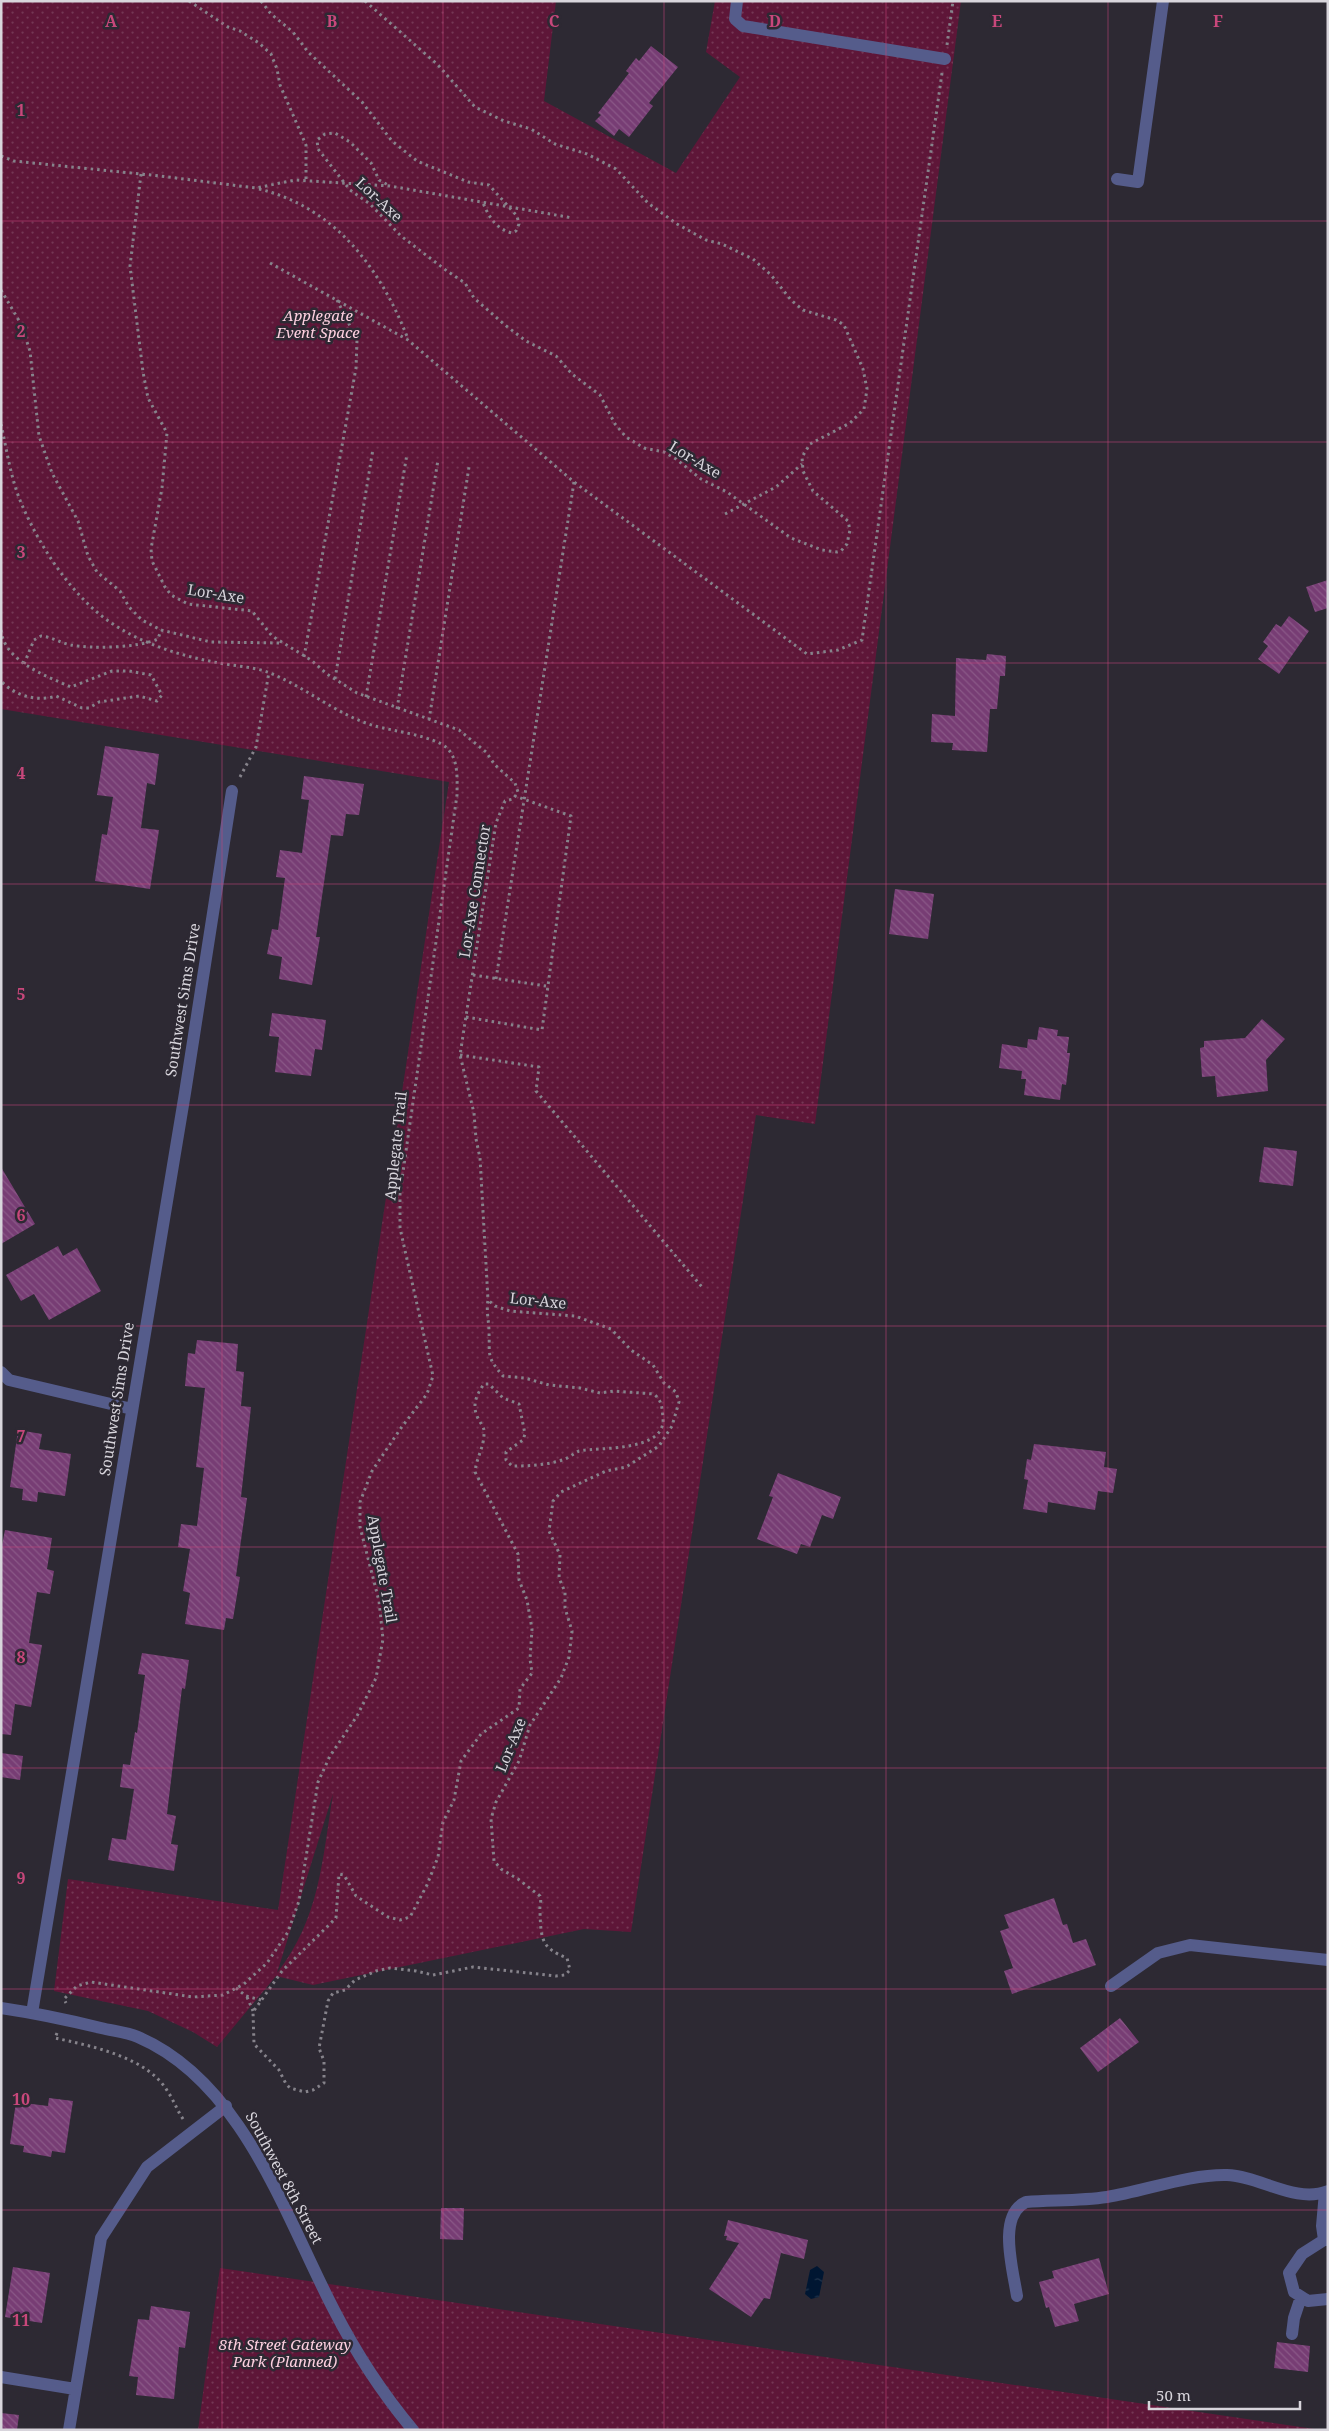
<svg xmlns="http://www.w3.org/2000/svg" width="1329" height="2431" font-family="'Noto Serif',serif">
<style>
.grass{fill:url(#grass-dots);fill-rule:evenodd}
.water{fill:url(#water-ripples)}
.building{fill:url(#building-back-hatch)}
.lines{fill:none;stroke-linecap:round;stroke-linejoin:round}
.path{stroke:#86838b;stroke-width:3;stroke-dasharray:2.5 4;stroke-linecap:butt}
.minor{stroke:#555c8b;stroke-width:12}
.grid{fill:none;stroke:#c8477b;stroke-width:1;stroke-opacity:0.55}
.labels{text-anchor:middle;stroke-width:5;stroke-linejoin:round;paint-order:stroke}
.street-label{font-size:15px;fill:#d8d5dc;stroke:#2d2933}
.park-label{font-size:15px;font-style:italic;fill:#fed0e0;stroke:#2d2933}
.grid-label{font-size:16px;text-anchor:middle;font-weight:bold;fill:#c8477b;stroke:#2d2933;stroke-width:5;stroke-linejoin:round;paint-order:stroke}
</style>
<defs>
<pattern id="grass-dots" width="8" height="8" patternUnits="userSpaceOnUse" patternTransform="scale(1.25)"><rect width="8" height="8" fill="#5e1638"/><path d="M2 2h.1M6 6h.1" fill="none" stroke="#743754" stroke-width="1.8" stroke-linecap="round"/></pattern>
<pattern id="water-ripples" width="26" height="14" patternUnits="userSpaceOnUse" patternTransform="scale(1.25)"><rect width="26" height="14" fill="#001632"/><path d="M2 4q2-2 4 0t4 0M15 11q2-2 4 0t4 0" fill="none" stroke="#24374f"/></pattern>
<pattern id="building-back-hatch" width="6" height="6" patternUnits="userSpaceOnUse" patternTransform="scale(1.25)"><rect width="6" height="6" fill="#773d74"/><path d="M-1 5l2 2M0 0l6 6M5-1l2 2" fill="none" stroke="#8a5887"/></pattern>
</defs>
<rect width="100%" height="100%" fill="#2d2933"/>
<path class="grass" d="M1 1H556L544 101 676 173 740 77 706 52 715 1H961L815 1124 756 1115 631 1932 584 1929 313 1985 276 1976 217 2047 193 2032 148 2011 54 1991 68 1879 278 1910 449 782 1 709ZM333 1794C322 1861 320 1918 277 1973Z
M220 2268 1321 2430H198Z"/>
<path class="water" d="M817 2266 824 2272 819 2297 811 2299 805 2294 810 2270Z"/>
<path class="building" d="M651 46 678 67 649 103 653 106 629 137 619 129 614 136 595 121 601 115 598 113 629 73 626 71 636 58 639 61Z
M1328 580V608L1315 612 1306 587Z
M1289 616 1309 631 1279 674 1258 659 1268 646 1263 642 1276 624 1281 627Z
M987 654 1006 656 1005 676H1000L997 709H990L987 752 952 750 953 743 931 742 932 714 955 716 956 658 986 660Z
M105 746 159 754 155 785 147 783 141 828 159 830 150 889 95 881 102 834 107 835 113 797 97 795Z
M304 776 364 784 359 815 346 814 343 836 331 835 316 937H320L312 985 279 979 282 957 267 954 272 929 278 930 285 878 276 877 280 850 302 853 309 800 301 799Z
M895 889 934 894 928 939 889 934Z
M272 1013 326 1020 322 1050 315 1049 311 1076 275 1072 279 1037 269 1036Z
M1262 1019 1285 1039 1266 1060 1268 1091 1217 1097 1215 1076 1202 1077 1200 1048 1204 1047V1041L1245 1038Z
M1039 1027 1058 1030 1057 1036 1069 1037 1067 1053H1070L1066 1085 1062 1084 1060 1100 1024 1095 1026 1079H1021L1022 1071 999 1068 1002 1044 1027 1048 1028 1039 1037 1040Z
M1264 1147 1297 1151 1293 1186 1259 1182Z
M1 1167 35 1224 1 1244Z
M58 1246 63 1256 77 1248 101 1291 49 1320 34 1294 21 1301 6 1275Z
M197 1340 238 1344 236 1371 244 1372 241 1406 251 1407 241 1497 247 1498 236 1576 240 1577 233 1619 226 1618 224 1630 185 1624 190 1593 183 1591 190 1549 178 1547 181 1524 197 1526 204 1468 196 1467 205 1388 185 1386 188 1353 195 1354Z
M18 1430 42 1434 39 1449 71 1454 65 1496 38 1492 37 1502 22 1500 23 1489 10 1487Z
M1034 1444 1106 1452 1104 1467 1117 1469 1113 1493 1098 1491 1095 1510 1048 1502 1047 1513 1023 1509 1028 1480 1024 1479 1027 1459 1031 1460Z
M778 1473 841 1497 833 1519 822 1515 810 1547 801 1544 797 1554 757 1539 773 1497 769 1496Z
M5 1530 52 1538 47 1569 54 1571 50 1594 37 1592 29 1643 42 1645 31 1707 15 1704 11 1735 1 1734V1550Z
M142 1653 189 1660 185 1689 182 1688 167 1814 176 1816 171 1844 178 1845 174 1871 108 1860 112 1838 126 1840 134 1789 120 1787 123 1764 130 1765 135 1732 137 1733 145 1675 138 1674Z
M1 1753 23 1756 20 1780 1 1777Z
M1054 1898 1063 1925 1067 1924 1073 1943 1086 1939 1096 1965 1012 1994 1004 1971 1013 1968 1000 1931 1009 1928 1004 1915Z
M1120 2018 1139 2042 1098 2072 1080 2048Z
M49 2098 73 2101 65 2153 52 2151 51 2157 23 2152 24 2146 10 2144 16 2102 48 2106Z
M441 2208H464L463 2240 440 2239Z
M728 2220 808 2240 804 2259 781 2253 770 2299 764 2298 751 2317 709 2289 739 2243 726 2240 727 2236H724Z
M1099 2258 1109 2294 1074 2304 1079 2321 1055 2327 1049 2307 1046 2308 1039 2282 1054 2278 1052 2271Z
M13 2267 50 2273 42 2323 5 2317Z
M151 2306 190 2312 185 2348 179 2347 174 2399 136 2395 138 2377 129 2376 138 2319 149 2320Z
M1277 2342 1310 2346 1308 2372 1274 2368Z
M1 2413 19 2415 17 2430H1Z"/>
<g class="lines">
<path class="path" d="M189 1 228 27 240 31 259 43 271 54 277 69 280 85 306 145V181
M261 1 271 14 293 32 308 52 362 102 392 141 417 161 468 182 489 185 517 216 519 224 516 231 512 233C496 229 489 217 483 203
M365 1 438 65 475 107 504 121 531 129 555 144 587 154 616 169 648 203 677 224 706 240 722 244 753 259 771 275 791 300 803 310 836 320 844 325 863 369 867 389 864 409 850 423 810 444 802 457 803 471 813 491 848 521 850 530 847 544 841 551 837 552 822 550 791 538 727 492 701 479 676 459 664 452 644 448 626 437 615 424 600 395 572 374 556 356 526 341 505 325 474 298 465 283 447 271 401 236 370 204 350 190 318 149 317 140 325 134 335 133 350 142 371 163 379 180 390 186
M947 45 953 1
M1 156 14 161 160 176 256 188 295 180 390 186 573 218
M141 174 130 266 143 372 148 398 167 433 162 488 151 549 152 561 165 587 171 595 188 604 252 611 272 636 311 660 327 674 357 693 459 730 486 752 495 765 515 783 518 792 513 799 505 801 496 823 460 1055 474 1113 476 1139 480 1158 488 1300C486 1312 489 1321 489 1332 490 1356 486 1356 503 1376L525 1378 549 1385 580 1388 600 1393 614 1391 654 1394C662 1401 662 1407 663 1418 666 1452 600 1447 579 1451 574 1453 570 1457 565 1459 549 1465 529 1466 512 1466L506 1460V1452L523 1440 525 1434 519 1404 503 1398 489 1384H484C476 1395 471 1407 479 1420 481 1424 485 1428 484 1434 484 1447 476 1459 475 1472L518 1554 519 1580 527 1600 532 1629 530 1659 532 1673 520 1689 519 1708 481 1734 461 1761 454 1800 443 1822 438 1857 427 1885 410 1917 400 1920 388 1917 356 1896 344 1875 339 1874 336 1918 282 1971 253 2012 254 2044 279 2070 286 2084 290 2088 305 2092 313 2090 324 2083V2061L319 2048 328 2001 333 1993 345 1990 355 1980 376 1971 390 1968 416 1971 433 1975 473 1967 556 1976 565 1975 570 1970 567 1958C541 1948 541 1939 540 1912 539 1906 542 1902 540 1896L518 1879 501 1869 494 1861 491 1819 496 1802 519 1761 530 1725 561 1678 569 1657 572 1631 565 1608V1592L559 1578 560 1555 549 1531 553 1501 561 1492 606 1471 626 1467 659 1446 672 1426 679 1402 676 1392 664 1383 653 1365 631 1350 611 1329 575 1316 510 1311 495 1306 488 1300
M259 189C335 207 381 269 408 339
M270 263 408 340 574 482 807 654 838 650 862 640 942 73
M1 290 21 324 30 351 39 436 52 473 78 521 88 556 97 572 120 591 129 607 142 620 161 630 211 642 281 643
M1 424C7 451 11 480 22 505 39 544 65 585 98 613 132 641 176 655 219 663 235 666 255 667 270 673 307 688 337 715 375 726 393 731 434 736 447 748 459 760 457 780 457 795L400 1193V1228L433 1376 427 1394 401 1428 372 1471 360 1502V1527L379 1601 383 1639 376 1678 357 1716 330 1756 318 1782 299 1901 288 1932 267 1963 244 1984 223 1995 193 1997 91 1982 77 1986 64 1999 66 2003
M725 514 776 487 802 464
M1 630C4 661 46 676 71 687L112 671H129L151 675 162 695 157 701 139 696 99 702 89 708H82L56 696C37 702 15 696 1 681
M304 657 356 368 357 340 337 300
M24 664 34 640 41 636C52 637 61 643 71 645 93 649 137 648 158 639L161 630
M335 679 373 449
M366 697 407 454
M397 709 438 460
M429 720 469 467
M240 777 256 747 269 672
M473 975 546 986
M496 979 574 482
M466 1017 542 1030 571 816 515 796
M460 1055 539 1067 536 1091 702 1287
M236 1988 246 1996 261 2000
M247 1997 253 2011
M57 2033 55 2038C91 2046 148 2057 168 2092 174 2101 177 2110 183 2119"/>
<path class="minor" d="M737 1 735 19 743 26 945 59
M1117 179 1138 182 1163 1
M1 1372 9 1380 132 1409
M1111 1986 1158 1953 1190 1945 1328 1960
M1 2008C35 2013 68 2020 101 2028 113 2031 127 2032 138 2037 243 2082 285 2216 334 2310 356 2353 382 2393 413 2430
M32 2013 185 1093 232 791
M1324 2240 1322 2226 1325 2192
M1328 2240H1324L1302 2254 1289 2273 1294 2292 1308 2301 1328 2299
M1017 2296C1013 2270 997 2215 1026 2202 1053 2200 1080 2201 1107 2197 1145 2191 1189 2174 1227 2175 1260 2176 1295 2204 1328 2191
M1292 2334 1294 2318 1301 2297
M1 2377 75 2389
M69 2430 101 2238 147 2167 226 2106"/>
</g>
<path class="grid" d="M222 1V2430M443 1V2430M664 1V2430M886 1V2430M1108 1V2430M1 221H1328M1 442H1328M1 663H1328M1 884H1328M1 1105H1328M1 1326H1328M1 1547H1328M1 1768H1328M1 1989H1328M1 2210H1328"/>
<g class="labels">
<g class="street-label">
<text transform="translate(379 200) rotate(43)" y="5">Lor-Axe</text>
<text transform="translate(695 460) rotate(31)" y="5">Lor-Axe</text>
<text transform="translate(216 594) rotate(9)" y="5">Lor-Axe</text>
<text transform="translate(475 891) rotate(-81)" y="5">Lor-Axe Connector</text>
<text transform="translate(183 1000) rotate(-81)" y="5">Southwest Sims Drive</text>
<text transform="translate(396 1146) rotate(-84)" y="5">Applegate Trail</text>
<text transform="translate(538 1301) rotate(6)" y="5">Lor-Axe</text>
<text transform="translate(117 1399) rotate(-81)" y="5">Southwest Sims Drive</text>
<text transform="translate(382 1569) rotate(80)" y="5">Applegate Trail</text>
<text transform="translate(511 1745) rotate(-68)" y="5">Lor-Axe</text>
<text transform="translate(284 2178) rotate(62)" y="5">Southwest 8th Street</text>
</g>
<g class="park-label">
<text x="318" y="321">Applegate<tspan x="318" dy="17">Event Space</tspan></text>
<text x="285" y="2350">8th Street Gateway<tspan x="285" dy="17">Park (Planned)</tspan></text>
</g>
</g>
<g class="grid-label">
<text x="111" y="27">A</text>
<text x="332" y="27">B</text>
<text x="554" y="27">C</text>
<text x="775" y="27">D</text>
<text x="997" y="27">E</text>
<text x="1218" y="27">F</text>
<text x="21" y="116">1</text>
<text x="21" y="337">2</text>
<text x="21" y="558">3</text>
<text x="21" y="779">4</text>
<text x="21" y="1000">5</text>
<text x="21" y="1221">6</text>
<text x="21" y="1442">7</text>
<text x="21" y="1663">8</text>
<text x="21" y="1884">9</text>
<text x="21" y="2105">10</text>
<text x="21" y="2326">11</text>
</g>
<rect width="1329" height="2431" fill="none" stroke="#d8d5dc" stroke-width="5"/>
<path d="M1149 2401v8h151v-8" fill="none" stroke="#d8d5dc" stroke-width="2.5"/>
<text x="1156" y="2401" font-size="15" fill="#d8d5dc" stroke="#2d2933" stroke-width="4" paint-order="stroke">50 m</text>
</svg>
